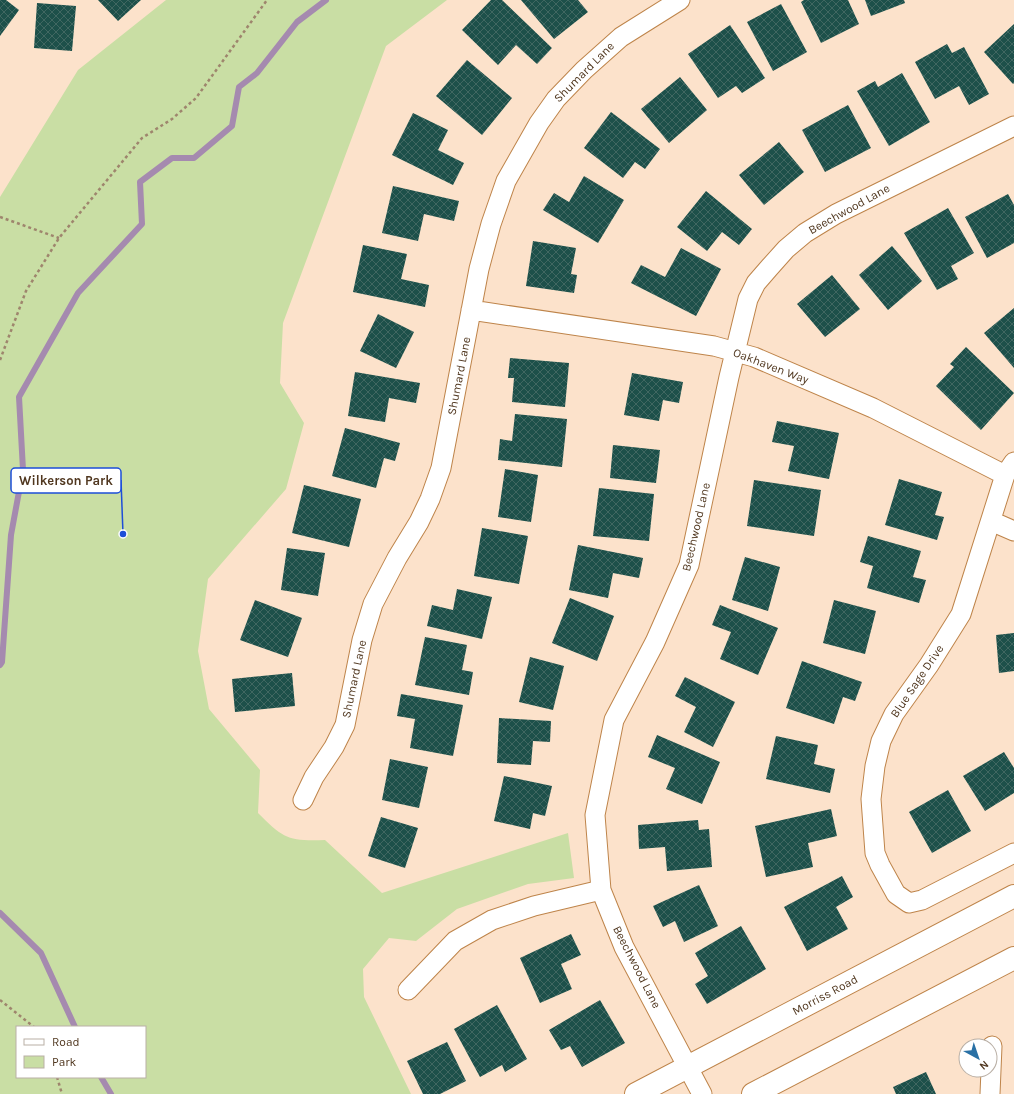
<svg xmlns="http://www.w3.org/2000/svg" width="1014" height="1094" font-family="Karla,sans-serif">
<style>
.park{fill:#c9dea4;fill-rule:evenodd}
.lines{fill:none;stroke-linecap:round;stroke-linejoin:round}
.stream{stroke:#a58aaf;stroke-width:6}
.building{fill:url(#building-cross-hatch)}
.street-casing{stroke:#be844a;stroke-width:21}
.secondary-casing{stroke:#be844a;stroke-width:24}
.path{stroke:#9e856d;stroke-width:2.5;stroke-dasharray:3 3;stroke-linecap:butt}
.street{stroke:#fff;stroke-width:19}
.secondary{stroke:#fff;stroke-width:22}
.labels{text-anchor:middle;stroke-width:4;stroke-linejoin:round;paint-order:stroke}
.street-label{font-size:12px;fill:#50371f;stroke:#fff}
.leader{fill:none;stroke:#1d4ed8;stroke-width:1.5}
.callout-dot{fill:#1d4ed8;stroke:#fff;stroke-width:1.5}
.callout{fill:#fff;stroke:#1d4ed8;stroke-width:1.5}
.callout-label{font-size:13px;text-anchor:middle;font-weight:bold;fill:#50371f}
</style>
<defs>
<pattern id="building-cross-hatch" width="8" height="8" patternUnits="userSpaceOnUse"><rect width="8" height="8" fill="#1d504a"/><path d="M0 0l8 8M0 8l8-8" fill="none" stroke="#406761"/></pattern>
</defs>
<rect width="100%" height="100%" fill="#fce2cb"/>
<path class="park" d="M166 0H447L386 46 283 323 280 383 304 423 286 489 208 579 198 651 209 709 260 770 258 813C284 839 288 841 325 840L382 893 568 833 574 878 528 884 457 909 416 941 389 938 363 969 364 997 411 1094H0V197L78 70ZM17 1027H145V1077H17Z"/>
<g class="lines">
<path class="stream" d="M0 665 2 662 11 535 23 470 19 397 78 293 142 224 140 182 172 158H194L232 126 239 87 257 73 297 22 326 0
M0 913 41 953 75 1027
M101 1077 111 1094"/>
</g>
<path class="building" d="M0 0H6L19 10 0 36Z
M98 0H141L118 21Z
M491 0H502L552 48 537 64 516 45 498 65 462 30Z
M521 0H578L588 12 554 39Z
M804 0H848L859 24 821 43 801 2Z
M865 0H904L905 3 871 16Z
M37 3 76 6 72 51 34 48Z
M781 4 807 52 773 71 747 22Z
M1014 24V83L1013 84 984 52Z
M730 25 765 78 742 93 736 86 718 98 688 54Z
M947 44 952 53 964 47 989 94 969 105 959 86 935 99 915 62Z
M467 60 512 98 482 135 436 96Z
M902 73 930 122 889 146 857 91 875 81 878 87Z
M680 77 707 110 669 143 641 109Z
M848 105 871 148 825 172 802 130Z
M611 112 660 149 645 169 635 162 623 178 584 148Z
M413 113 448 130 438 150 464 163 453 185 392 155Z
M779 142 804 172 764 205 739 175Z
M584 176 624 200 598 243 543 210 554 193 569 202Z
M393 186 459 201 454 221 424 214 418 241 382 233Z
M706 191 752 229 739 245 722 232 707 251 677 227Z
M1008 194 1014 205V243L987 258 965 217Z
M948 208 974 253 951 266 958 279 937 290 904 233Z
M533 241 576 248 571 274 577 275 574 293 526 286Z
M363 245 407 254 401 279 429 285 425 307 353 292Z
M892 246 922 281 888 310 859 275Z
M681 248 721 269 696 316 631 283 641 265 665 277Z
M832 275 860 309 825 337 797 304Z
M1014 308V368L984 333Z
M378 314 414 332 396 368 360 351Z
M966 347 1014 393 981 430 936 386 954 367 950 364Z
M510 358 569 363 565 407 512 402 514 378H508Z
M355 372 420 383 416 403 389 398 385 422 348 416Z
M632 373 683 382 679 403 663 400 659 421 624 415Z
M515 414 567 419 562 467 498 460 500 439 512 441Z
M777 421 839 433 829 479 788 471 794 446 772 442Z
M345 428 400 443 395 461 384 458 376 488 332 476Z
M613 445 660 450 656 483 610 478Z
M505 469 538 475 531 522 498 517Z
M899 479 942 492 935 515 944 517 937 540 885 525Z
M754 480 821 490 814 536 747 526Z
M304 485 361 499 349 547 292 533Z
M599 488 654 494 649 541 593 536Z
M482 528 528 536 519 584 474 576Z
M868 536 921 551 913 577 926 580 919 603 867 588 873 566 860 562Z
M578 545 643 558 639 578 613 573 608 598 569 590Z
M287 548 325 553 318 596 281 590Z
M745 557 780 567 768 611 732 600Z
M457 589 492 597 482 639 427 626 432 605 453 610Z
M570 598 614 616 597 661 552 643Z
M255 600 302 618 288 657 240 640Z
M834 600 876 611 865 654 823 643Z
M720 605 778 628 758 675 720 659 731 632 712 625Z
M1014 633V671L999 673 996 635Z
M425 637 467 645 462 670 473 672 469 695 415 685Z
M530 657 564 666 553 710 519 702Z
M802 661 862 682 855 701 843 697 834 724 786 708Z
M292 673 295 706 235 712 232 679Z
M685 677 735 702 713 747 684 732 696 707 675 696Z
M401 694 463 705 453 756 410 748 415 719 397 716Z
M499 718 551 721 550 742 533 741 531 765 497 763Z
M657 735 720 762 702 804 666 789 675 768 648 757Z
M776 736 818 745 814 764 835 769 830 793 766 779Z
M1004 752 1014 768V793L985 811 963 776Z
M390 759 428 767 419 808 382 800Z
M504 776 552 786 545 816 533 813 530 829 494 821Z
M948 790 971 831 932 853 909 812Z
M831 809 837 836 808 843 813 867 766 877 755 826Z
M381 817 418 828 405 868 368 856Z
M698 820 699 830 709 829 712 867 667 871 665 847 639 849 638 825Z
M842 876 853 897 836 907 848 929 807 951 784 907Z
M699 885 718 926 684 942 675 921 663 927 653 906Z
M741 926 766 969 707 1004 695 984 708 976 695 953Z
M571 934 581 955 561 964 572 989 540 1003 520 958Z
M600 1000 625 1043 582 1067 570 1046 561 1050 549 1030Z
M497 1005 527 1059 505 1072 502 1065 480 1077 454 1029Z
M447 1042 466 1081 440 1094H423L407 1061Z
M926 1072 936 1094H896L893 1087Z"/>
<g class="lines">
<g class="street-casing">
<path id="street" d="M471 310 714 346 754 357 873 408 1005 475
M1014 462 1005 475 961 614 929 665 894 714 881 741 875 766 871 799 875 853 880 865 896 894 909 903 922 900 1014 853
M991 521 1014 531
M303 800 314 777 334 747 345 725 362 640 373 604 397 558 419 522 430 499 441 468 479 269 491 224 506 181 539 123 556 99 584 70 621 37 680 0
M408 990 455 941 492 920 534 906 601 890
M702 1094 624 947 601 890 595 815 614 720 655 642 689 565 729 377 748 299 756 283 769 268 786 249 805 233 836 214 1014 126
M990 1094 992 1046"/>
</g>
<g class="secondary-casing">
<path id="secondary" d="M636 1094 1014 896
M753 1094 1014 958"/>
</g>
<path class="path" d="M0 217 59 238
M0 360 26 291 59 238 142 138 172 119 196 98 267 0
M0 1000 34 1027
M57 1077 62 1094"/>
<use href="#street" class="street"/>
<use href="#secondary" class="secondary"/>
</g>
<g class="labels">
<g class="street-label">
<text transform="translate(584 72) rotate(-45)" y="4">Shumard Lane</text>
<text transform="translate(849 209) rotate(-29)" y="4">Beechwood Lane</text>
<text transform="translate(771 366) rotate(21)" y="4">Oakhaven Way</text>
<text transform="translate(459 376) rotate(-79)" y="4">Shumard Lane</text>
<text transform="translate(696 527) rotate(-77)" y="4">Beechwood Lane</text>
<text transform="translate(354 679) rotate(-78)" y="4">Shumard Lane</text>
<text transform="translate(917 681) rotate(-56)" y="4">Blue Sage Drive</text>
<text transform="translate(637 967) rotate(63)" y="4">Beechwood Lane</text>
<text transform="translate(825 995) rotate(-28)" y="4">Morriss Road</text>
</g>
</g>
<path class="leader" d="M123 534L121 480"/>
<circle class="callout-dot" cx="123" cy="534" r="4"/>
<rect class="callout" x="11" y="468" width="110" height="25" rx="4"/>
<g class="callout-label">
<text x="66" y="485">Wilkerson Park</text>
</g>
<rect x="16" y="1026" width="130" height="52" fill="#ffffff" stroke="#b9afa5"/>
<rect x="24" y="1039" width="20" height="6" fill="#ffffff" stroke="#b9afa5"/>
<text x="52" y="1046" font-size="12" fill="#50371f">Road</text>
<rect x="24" y="1056" width="20" height="12" fill="#c9dea4" stroke="#b9afa5"/>
<text x="52" y="1066" font-size="12" fill="#50371f">Park</text>
<g transform="translate(978 1058) rotate(140)"><circle r="19" fill="#ffffff" stroke="#b9afa5"/>
<path d="M0-3L7 15L0 10L-7 15Z" fill="#2970a5"/>
<text y="-6" font-size="11" font-weight="bold" text-anchor="middle" fill="#50371f">N</text>
</g>
</svg>
